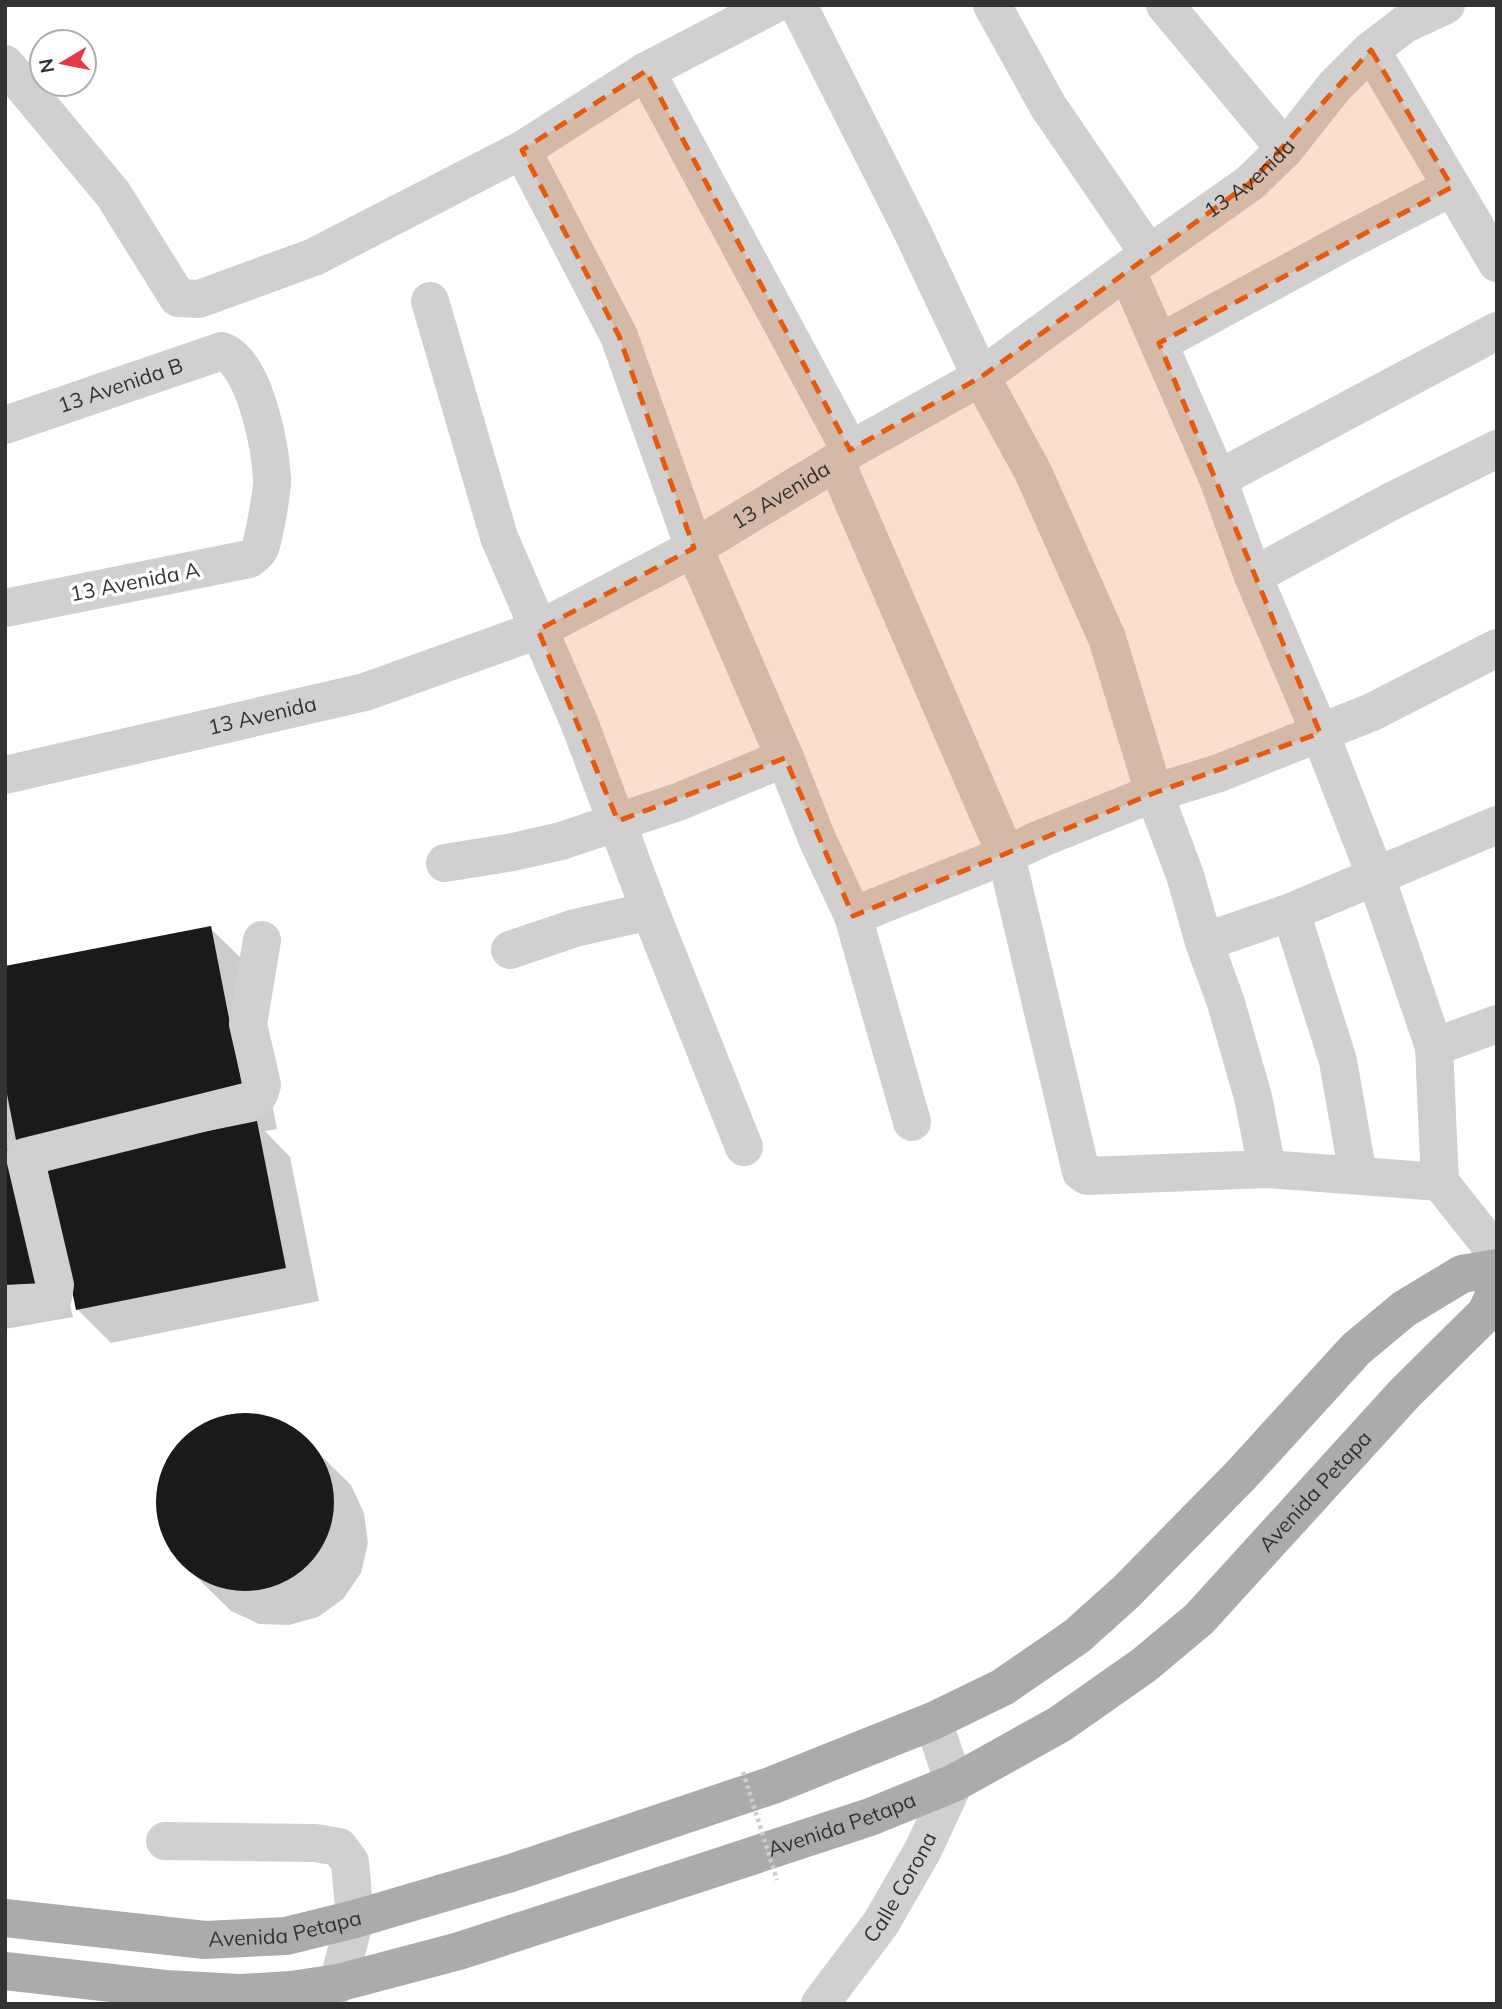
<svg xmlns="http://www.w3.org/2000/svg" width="1502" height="2009" font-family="Mulish,sans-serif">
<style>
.shadow{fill:#0003}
.building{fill:#1a1a1a}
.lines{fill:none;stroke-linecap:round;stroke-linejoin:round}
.minor{stroke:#d0d0d0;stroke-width:38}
.major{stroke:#ababab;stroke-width:38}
.path-bridge{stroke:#cdcdcd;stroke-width:4.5;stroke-dasharray:3.5 3.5;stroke-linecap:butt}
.marked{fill:#e8590c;fill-opacity:0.2;stroke:#e8590c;stroke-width:5;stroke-dasharray:14 9;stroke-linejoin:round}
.labels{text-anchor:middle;stroke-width:7;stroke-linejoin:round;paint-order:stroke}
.street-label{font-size:21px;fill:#333;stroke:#fff}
</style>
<rect width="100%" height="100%" fill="#fff"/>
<path class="shadow" d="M210 928 244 961 277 1129 265 1131 290 1157 319 1301 111 1343 77 1309 35 1156 73 1317 5 1329V968Z
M242 1414 269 1417 294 1429 351 1485 364 1513 368 1543 361 1573 343 1599 318 1617 289 1625 259 1624 231 1611 176 1557 162 1533 157 1506 160 1478 172 1453 190 1433 214 1419Z"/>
<path class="building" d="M211 926 244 1095 16 1140 5 1084V966Z
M257 1121 286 1268 76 1310 46 1164Z
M5 1140 40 1284 5 1290Z
M156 1502a89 89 0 1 1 178 0a89 89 0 1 1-178 0Z"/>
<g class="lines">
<g class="minor">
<path d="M798 5 912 231 981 377 1033 472 1107 638 1154 793 1185 875 1204 942 1226 1003 1253 1097 1267 1169"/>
<path d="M992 5 1048 106 1149 254"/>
<path d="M1165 5 1285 149"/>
<path d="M1371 50 1497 263"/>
<path d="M5 64 113 194 178 298 199 299 314 257 522 150 646 71 773 5"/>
<path d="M646 71 850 450"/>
<path d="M522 150 619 336 694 548 785 758 817 839 853 916 912 1122"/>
<path d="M1127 271 1218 479 1253 576 1320 733 1376 877 1434 1047 1440 1182 1497 1254"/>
<path d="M430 301 499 537 579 722 650 911 744 1147"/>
<path d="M1159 343 1347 241 1452 187"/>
<path id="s1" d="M5 425 222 351C255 363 270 446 272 478 273 488 264 538 260 548 258 553 253 556 249 559L5 608"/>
<path d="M836 462 1006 855 1081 1172 1087 1176 1267 1169 1440 1182"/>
<path d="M1218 479 1497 331"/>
<path d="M1253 576 1392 501 1497 449"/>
<path id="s2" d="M5 775 365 692 538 630 694 548 836 462 850 450 981 377 1149 254 1250 183 1285 149 1334 87 1371 50 1405 24 1446 5"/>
<path d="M445 863 513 852 561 841 678 802 785 758"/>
<path d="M1291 912 1338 1061 1358 1175"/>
<path d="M853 916 1006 855 1040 839 1154 793 1219 773 1372 712 1497 648"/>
<path d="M1204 942 1291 912 1497 825"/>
<path d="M510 950 575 928 650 911"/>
<path d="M1434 1047 1497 1024"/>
<path d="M5 1304 45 1302 53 1297 55 1285 25 1157 254 1100 259 1094 262 1085 248 1024 262 940"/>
<path d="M165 1841 315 1843 339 1847 350 1862 355 1919 338 1983 320 2004"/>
<path id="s3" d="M820 2004 881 1923 923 1850 954 1783 933 1721"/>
</g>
<g class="major">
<path id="s4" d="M5 1918 205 1940 286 1936 355 1919 511 1873 773 1785 933 1721 1003 1687 1077 1636 1126 1592 1241 1475 1356 1349 1404 1309 1462 1274 1497 1268"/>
<path id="s5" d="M5 1971 165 1989 240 1993 291 1990 338 1983 459 1951 697 1874 870 1817 954 1783 1060 1724 1144 1665 1199 1619 1405 1393 1486 1313 1497 1289"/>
</g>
<path class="path-bridge" d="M743 1772 777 1880"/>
</g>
<path class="marked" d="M1371 50 1452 187 1159 343 1320 733 1154 793 853 916 785 758 618 821 538 630 694 548 619 336 522 150 646 71 850 450 981 377 1250 183Z"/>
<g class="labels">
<g class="street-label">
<text dy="7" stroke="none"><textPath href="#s2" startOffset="1398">13 Avenida</textPath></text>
<text dy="7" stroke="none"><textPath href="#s1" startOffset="122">13 Avenida B</textPath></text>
<text dy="7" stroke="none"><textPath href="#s2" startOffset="831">13 Avenida</textPath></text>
<text transform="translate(135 582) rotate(-11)" y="7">13 Avenida A</text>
<text dy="7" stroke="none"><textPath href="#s2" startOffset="264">13 Avenida</textPath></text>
<text dy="7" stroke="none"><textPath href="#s5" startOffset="1451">Avenida Petapa</textPath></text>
<text dy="7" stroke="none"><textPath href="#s5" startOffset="863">Avenida Petapa</textPath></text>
<text dy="7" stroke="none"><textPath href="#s3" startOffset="142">Calle Corona</textPath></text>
<text dy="7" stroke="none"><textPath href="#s4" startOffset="282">Avenida Petapa</textPath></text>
</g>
</g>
<rect width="1502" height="2009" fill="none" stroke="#333333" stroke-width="14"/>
<g transform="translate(63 63) rotate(260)"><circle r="33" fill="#ffffff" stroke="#adadad" stroke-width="2"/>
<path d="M0-5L12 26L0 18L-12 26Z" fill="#e63946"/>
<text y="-10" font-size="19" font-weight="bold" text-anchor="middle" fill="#333333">N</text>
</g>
</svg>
